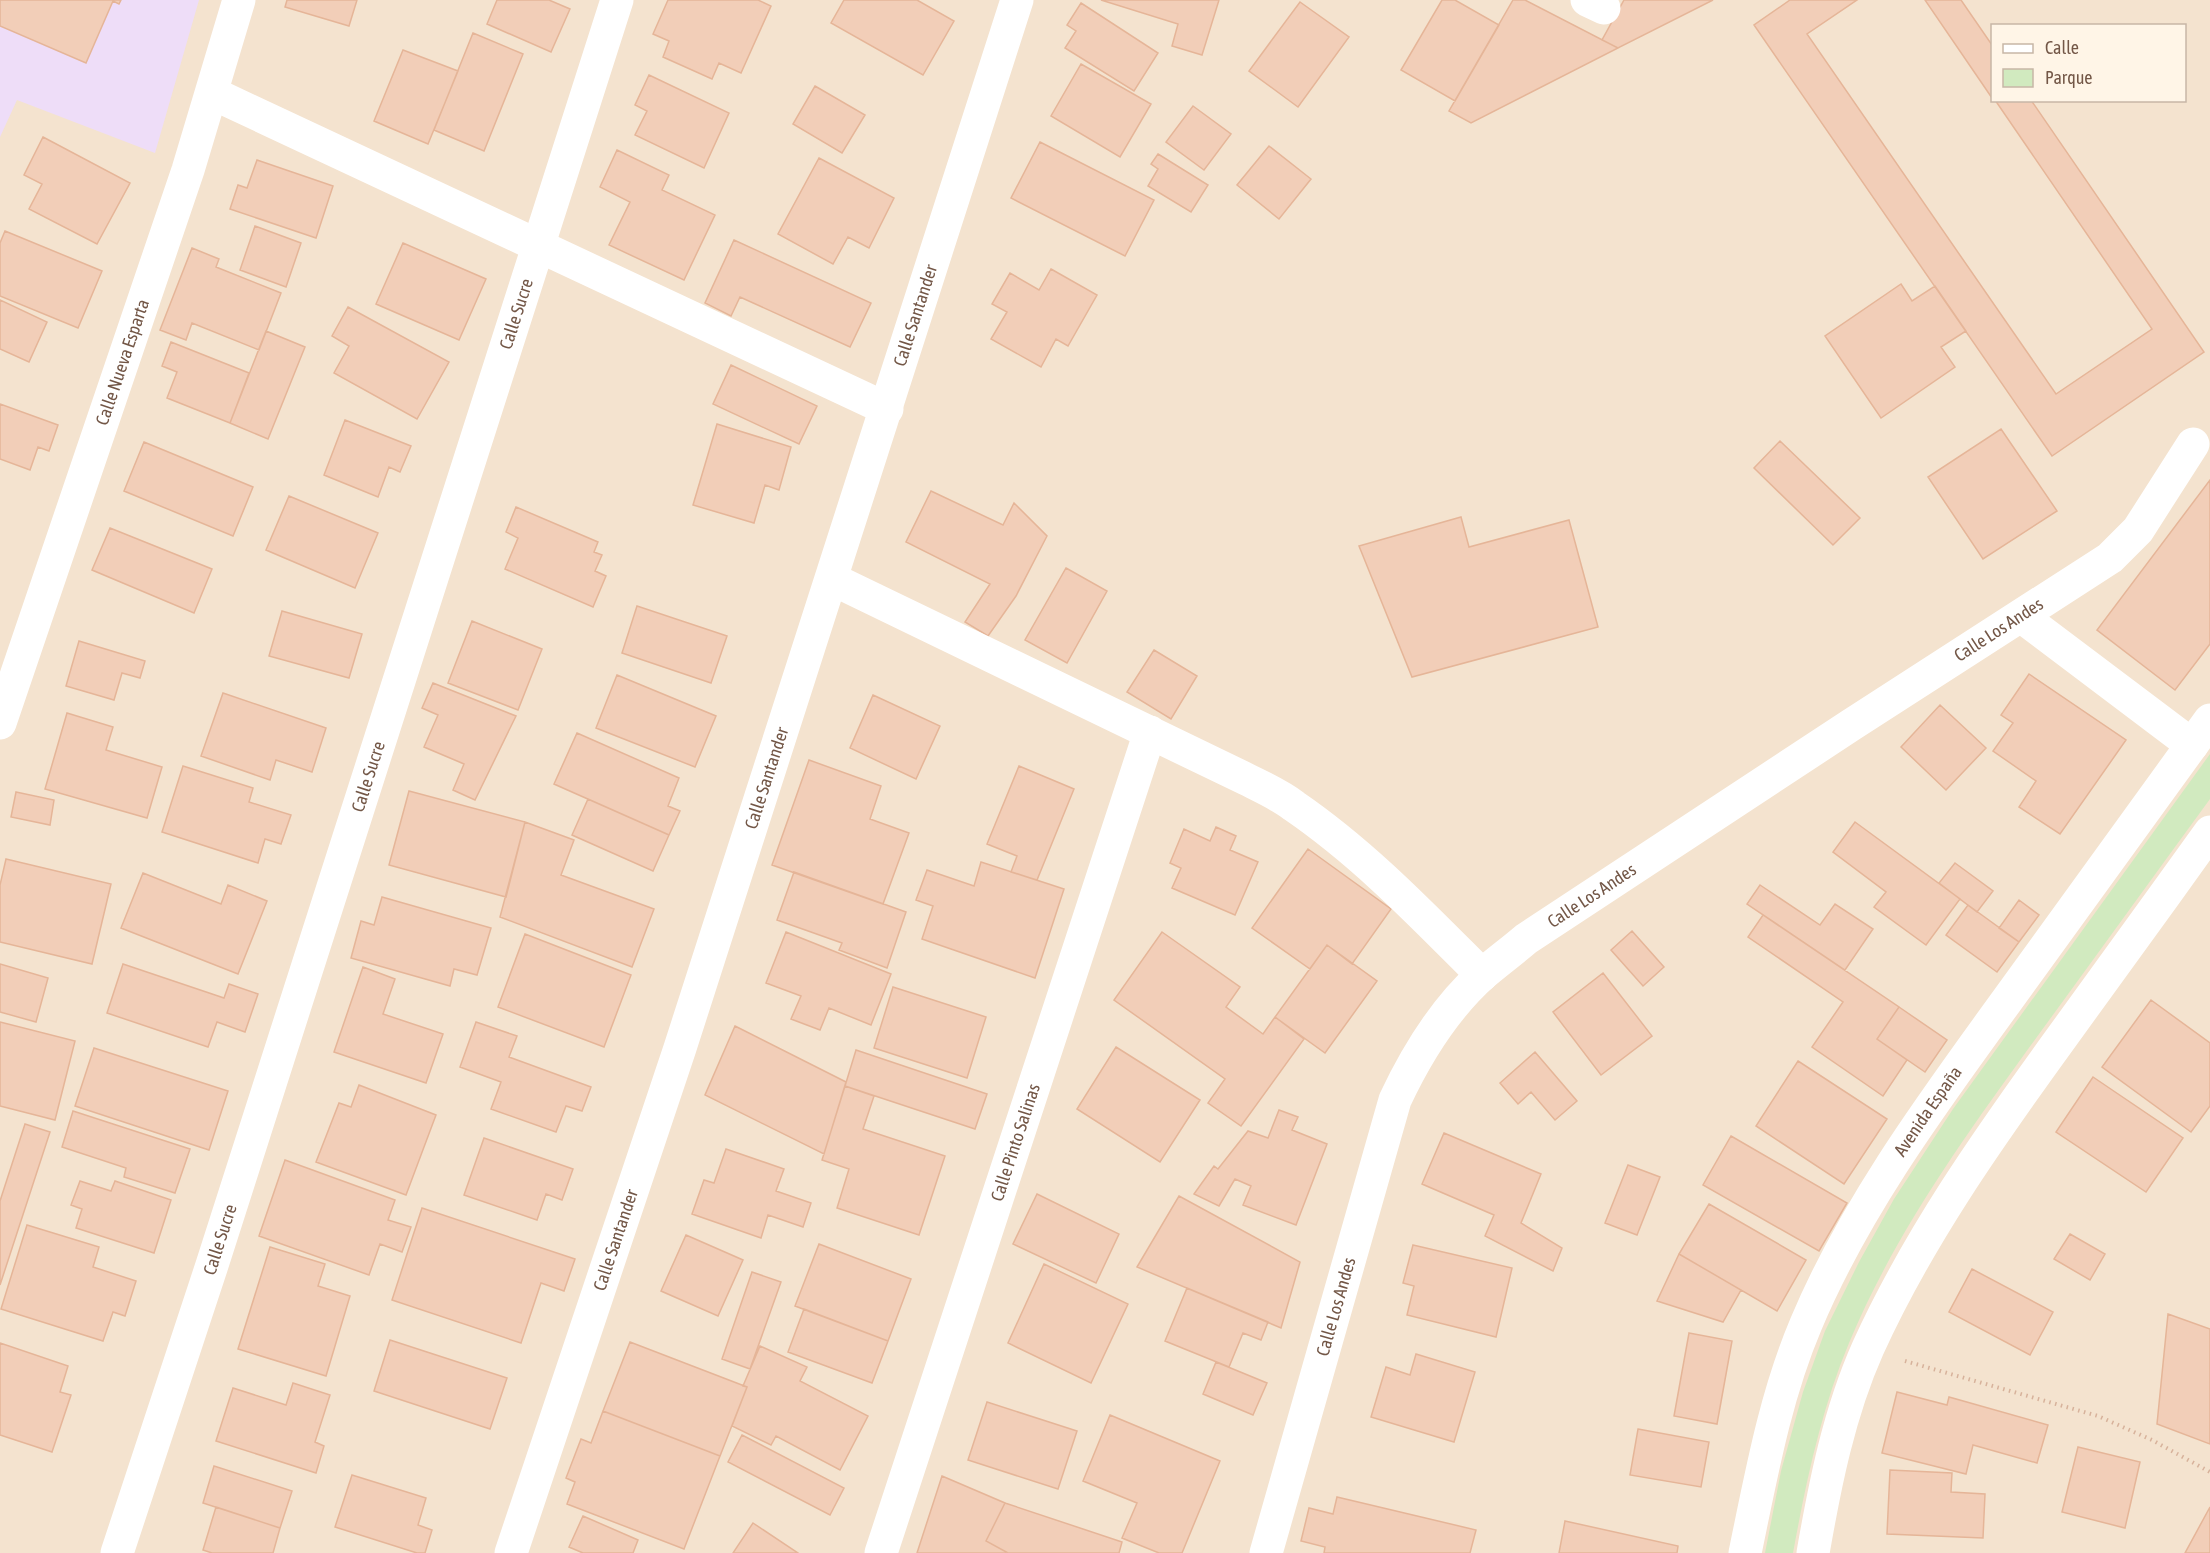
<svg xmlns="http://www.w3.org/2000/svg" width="2210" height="1553" font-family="'Asap Condensed',sans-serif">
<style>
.residential{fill:#f4e3cf;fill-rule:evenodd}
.education{fill:#eeddf8}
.green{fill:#d1eabf}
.building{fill:#f2ceb8;stroke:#e5b598;stroke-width:1.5}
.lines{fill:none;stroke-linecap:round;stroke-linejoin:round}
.path{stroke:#d7b29b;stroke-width:4;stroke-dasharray:1.5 4.5;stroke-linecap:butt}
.minor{stroke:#fff;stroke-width:33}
.secondary{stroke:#fff;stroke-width:33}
.labels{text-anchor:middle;stroke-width:4.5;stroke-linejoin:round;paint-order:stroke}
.street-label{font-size:18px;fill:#735747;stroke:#fff5e7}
</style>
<rect width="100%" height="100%" fill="#fcf1e0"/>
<path class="residential" d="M0 0H2210V1553H0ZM1992 26H2184V100H1992Z"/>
<path class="education" d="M0 0H199L155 153 17 100 0 137Z"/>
<path class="green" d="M2210 754V799C2150 881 2091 963 2031 1045 1963 1139 1894 1235 1849 1343 1821 1410 1806 1482 1793 1553H1765L1781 1471 1803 1392 1825 1331 1859 1262 1894 1199 1953 1109Z"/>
<path class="building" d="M0 0H121L119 4 113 1 86 63 0 26Z
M287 0H357L349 26 285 7Z
M497 0H549L570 9 551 52 487 24Z
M668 0H758L771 6 741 73 719 63 712 79 663 57 669 41 653 34Z
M844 0H917L954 21 923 75 831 23Z
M1101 0H1219L1202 55 1172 46 1178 24Z
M1442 0H1455L1499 25 1455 101 1401 70Z
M1513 0H1525L1618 48 1471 123 1449 111Z
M1624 0H1713L1618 48 1602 40Z
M1790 0H1857L1807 34 2056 394 2152 329 1995 100H2031L2204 352 2052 456 1754 25Z
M1925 0H1961L1992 45V98Z
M1300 2 1349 37 1298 107 1249 71Z
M1081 3 1158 53 1134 91 1065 48 1076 31 1067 25Z
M473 33 523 54 484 151 434 130Z
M403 50 458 71 428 144 374 121Z
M1081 64 1151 104 1120 157 1051 116Z
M649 75 729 113 704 168 635 135 647 111 635 105Z
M815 86 865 115 842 153 793 124Z
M1193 106 1231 134 1204 170 1166 142Z
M43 137 130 183 97 244 29 209 42 184 24 175Z
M1040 142 1154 200 1125 256 1011 198Z
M1269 146 1311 179 1279 219 1237 185Z
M617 150 669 175 662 190 715 215 684 280 609 245 630 202 600 187Z
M1158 154 1208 185 1191 212 1148 186 1158 169 1151 164Z
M819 158 894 198 869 248 848 237 833 264 778 234Z
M257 160 333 186 316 238 230 209 238 185 247 188Z
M255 226 301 243 286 287 240 270Z
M5 231 102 271 78 328 0 296V243Z
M734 240 871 303 850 347 740 297 731 316 705 303Z
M403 243 486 279 459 340 376 304Z
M192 248 219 259 216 267 281 293 259 350 192 323 186 340 160 330Z
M1051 269 1097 295 1068 346 1056 339 1041 367 991 339 1007 312 992 304 1010 273 1039 290Z
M1901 284 1912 301 1935 286 1966 331 1941 347 1955 367 1881 418 1825 336Z
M0 300 47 322 29 362 0 349Z
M348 307 449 362 417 419 334 373 349 346 332 336Z
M266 331 305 347 268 439 230 423Z
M171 342 249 373 230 423 167 398 177 372 162 366Z
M731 365 817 406 799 444 713 404Z
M0 404 58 425 49 451 38 447 30 470 0 459Z
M345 420 411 446 400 472 389 467 378 497 324 475Z
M717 424 791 447 779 490 765 485 754 523 693 505Z
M2001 429 2057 511 1983 559 1928 477Z
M1780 441 1860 518 1833 545 1754 468Z
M144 442 253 487 233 536 124 491Z
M2210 480V644L2175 690 2097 630Z
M931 491 1003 525 1014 503 1047 536 1016 596 988 636 965 622 990 584 906 542Z
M289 496 378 533 355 588 266 550Z
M516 507 598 542 594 552 602 555 595 571 606 576 593 607 505 569 518 538 506 532Z
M1461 517 1469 547 1569 520 1598 627 1412 677 1359 546Z
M110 528 212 569 194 613 92 570Z
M1066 568 1107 591 1067 663 1025 640Z
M637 606 727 636 711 683 622 653Z
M282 611 362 634 349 678 269 656Z
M472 621 542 649 518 710 448 683Z
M79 641 145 661 140 678 122 673 114 700 66 686Z
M1154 650 1197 676 1171 719 1127 692Z
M2029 674 2126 740 2060 834 2019 807 2036 781 1993 751 2013 723 2001 715Z
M617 675 716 716 695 767 596 728Z
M433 683 516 716 475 800 453 790 464 764 424 747 438 715 422 708Z
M223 693 326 728 312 772 276 760 270 780 201 756Z
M873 695 940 726 916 779 850 748Z
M1940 705 1986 748 1946 790 1901 747Z
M67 713 113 727 106 750 162 767 147 818 45 789Z
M577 733 679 778 668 806 680 811 669 835 554 784Z
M809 760 881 786 870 819 909 833 883 904 772 865Z
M183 766 253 788 249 802 291 815 281 844 265 839 258 863 162 832Z
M1019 766 1074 789 1037 880 1011 872 1017 856 987 844Z
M409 791 525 822 506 897 389 865Z
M16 792 54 800 50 825 11 817Z
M588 799 669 835 653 871 572 835Z
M525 822 574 840 561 875 654 909 632 967 500 917Z
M1855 822 1960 899 1926 945 1874 907 1886 892 1833 852Z
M1216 827 1236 836 1230 850 1258 862 1235 915 1172 888 1181 868 1170 863 1184 829 1210 841Z
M1308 849 1391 909 1352 964 1327 945 1310 969 1252 928Z
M6 859 111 884 92 964 0 942V885Z
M981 862 1064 889 1035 978 922 939 933 906 916 900 927 870 974 886Z
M1955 863 1993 891 1977 912 1939 883Z
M794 872 906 912 887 968 839 950 842 943 777 920Z
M143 873 221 904 228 885 267 901 238 974 121 928Z
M1760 885 1820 925 1835 904 1873 929 1845 970 1747 904Z
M382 897 491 928 477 975 454 969 450 986 351 958 361 921 374 925Z
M2019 900 2039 915 2019 942 1999 928Z
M1968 905 2019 942 1997 972 1946 935Z
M1763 915 1899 1007 1877 1039 1907 1060 1883 1096 1812 1047 1843 1002 1748 937Z
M1632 931 1664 967 1643 986 1611 950Z
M786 932 891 974 871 1025 829 1008 820 1030 791 1019 801 996 766 983Z
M1162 932 1240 987 1226 1007 1263 1034 1275 1017 1304 1039 1241 1126 1208 1103 1225 1079 1114 1000Z
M525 934 631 975 604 1047 498 1007Z
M1327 945 1377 981 1325 1053 1275 1017Z
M0 964 48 978 36 1022 0 1012Z
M123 964 224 998 229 984 258 994 245 1032 217 1022 208 1047 107 1013Z
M363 967 395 979 383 1014 443 1034 426 1083 334 1052Z
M1603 973 1652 1036 1601 1075 1553 1012Z
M893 987 986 1017 967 1078 874 1048Z
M2151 1000 2210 1043V1106L2191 1132 2102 1067Z
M1899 1007 1947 1040 1925 1072 1877 1039Z
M0 1022 75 1041 55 1120 0 1106Z
M476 1022 517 1036 509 1057 591 1087 582 1111 566 1106 556 1132 491 1109 501 1082 460 1067Z
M735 1026 846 1082 824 1154 705 1095Z
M1116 1047 1200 1100 1160 1162 1077 1109Z
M94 1048 228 1091 209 1150 75 1106Z
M856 1050 987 1094 975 1129 845 1086Z
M1535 1052 1577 1101 1555 1120 1531 1092 1518 1104 1500 1083Z
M1798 1061 1887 1119 1844 1184 1756 1126Z
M2093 1077 2183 1138 2146 1192 2056 1132Z
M359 1085 436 1115 406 1195 316 1162 339 1103 351 1107Z
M845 1086 874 1096 863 1129 945 1156 919 1235 837 1208 849 1169 822 1160Z
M1279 1110 1298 1117 1292 1130 1327 1144 1296 1225 1243 1205 1251 1186 1235 1179 1219 1206 1194 1194 1214 1166 1218 1169 1248 1131 1268 1138Z
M73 1111 190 1149 175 1193 124 1177 126 1168 62 1147Z
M25 1124 50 1132 0 1285V1201Z
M1444 1133 1541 1174 1521 1223 1562 1248 1553 1271 1485 1236 1494 1215 1422 1184Z
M1731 1136 1847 1203 1819 1251 1703 1185Z
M484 1138 573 1169 562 1200 546 1194 537 1220 464 1195Z
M726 1149 784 1169 776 1191 811 1203 803 1227 768 1215 761 1238 692 1214 704 1180 714 1183Z
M285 1160 395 1200 388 1220 411 1227 402 1252 380 1244 369 1275 259 1236Z
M1628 1165 1660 1177 1637 1235 1605 1223Z
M80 1181 111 1191 115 1181 171 1200 154 1253 76 1228 82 1209 71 1205Z
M1037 1194 1119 1234 1096 1283 1013 1244Z
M1179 1196 1300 1262 1281 1328 1137 1267Z
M1709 1204 1806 1260 1777 1311 1679 1254Z
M422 1208 575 1259 564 1291 541 1283 521 1343 392 1300Z
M27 1225 99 1247 93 1267 136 1281 125 1316 113 1312 103 1341 1 1309Z
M2070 1234 2105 1254 2090 1280 2054 1259Z
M686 1235 743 1260 718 1316 661 1291Z
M819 1244 911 1279 888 1341 795 1306Z
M1413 1245 1512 1268 1496 1337 1407 1315 1414 1286 1403 1283Z
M270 1247 325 1264 318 1286 350 1296 326 1376 238 1349Z
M1679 1254 1741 1290 1723 1322 1657 1301Z
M1044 1264 1128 1304 1091 1383 1008 1343Z
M1972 1269 2053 1312 2030 1355 1949 1312Z
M752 1272 781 1282 750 1369 722 1359Z
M1187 1288 1268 1322 1261 1340 1243 1333 1229 1367 1165 1341Z
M804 1309 888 1341 872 1383 788 1352Z
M2168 1314 2210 1329V1444L2157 1424Z
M1689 1333 1732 1341 1717 1424 1674 1416Z
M390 1340 507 1378 490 1429 374 1391Z
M630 1342 747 1387 720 1456 603 1411Z
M0 1343 68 1366 60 1392 71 1395 52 1452 0 1435Z
M760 1346 807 1367 800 1381 868 1416 840 1470 776 1436 771 1445 732 1426 747 1387 743 1386Z
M1416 1354 1475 1372 1454 1442 1371 1417 1386 1367 1410 1375Z
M1216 1362 1267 1383 1253 1415 1203 1394Z
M293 1383 330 1395 315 1442 324 1446 316 1473 216 1441 233 1388 286 1405Z
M1897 1392 1947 1405 1949 1397 2048 1425 2037 1463 1973 1445 1966 1474 1882 1453Z
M987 1402 1077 1431 1058 1489 968 1460Z
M603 1411 720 1456 684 1549 567 1504 575 1482 566 1478 581 1439 591 1443Z
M1110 1415 1220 1461 1182 1553H1159L1122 1538 1137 1503 1083 1481Z
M1638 1429 1709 1442 1701 1487 1630 1475Z
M742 1435 844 1488 830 1515 728 1462Z
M2078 1447 2140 1462 2125 1528 2062 1512Z
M214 1466 292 1491 280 1528 203 1503Z
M1890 1470 1952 1473 1951 1492 1985 1494 1983 1538 1887 1534Z
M352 1475 426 1498 418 1525 432 1530 425 1553H417L335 1527Z
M942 1476 1005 1503 986 1541 1008 1553H917Z
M1337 1497 1476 1530 1470 1553H1324L1325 1547 1301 1541 1309 1508 1333 1514Z
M1005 1503 1122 1542 1119 1553H1008L986 1541Z
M216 1507 280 1528 273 1553H212L203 1550Z
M2210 1507V1553H2185Z
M583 1516 638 1540 633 1553H583L569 1547Z
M1565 1521 1678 1546 1677 1553H1559Z
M753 1523 798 1553H733Z"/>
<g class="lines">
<path class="path" d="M1905 1361 2098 1416 2152 1440 2210 1472"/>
<g class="minor">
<path d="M1587 0 1604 8"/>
<path d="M212 93 887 409"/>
<path d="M832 579 1246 779C1262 787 1280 795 1294 806 1364 854 1422 915 1482 975"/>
<path d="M2021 616 2192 745"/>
<path id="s1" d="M0 723 188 170 239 0"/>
<path id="s2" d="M117 1553 212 1265 617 0"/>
<path id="s3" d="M511 1553 680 1048 1017 0"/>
<path id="s4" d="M881 1553 1150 732"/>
<path id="s5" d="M1266 1553 1395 1100C1417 1053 1444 1009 1483 974 1497 962 1512 951 1526 939L1851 725 2110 558 2138 530 2193 444"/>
</g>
<g class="secondary">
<path id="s6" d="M1745 1553C1761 1476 1775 1397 1806 1324 1855 1207 1934 1101 2008 999 2075 906 2142 813 2210 720"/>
<path d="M1813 1553C1825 1484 1839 1413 1868 1348 1918 1238 1988 1139 2059 1041 2109 972 2160 902 2210 832"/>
</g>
</g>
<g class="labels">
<g class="street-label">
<text dy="6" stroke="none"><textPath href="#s2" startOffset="1302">Calle Sucre</textPath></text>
<text dy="6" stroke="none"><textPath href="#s3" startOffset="1302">Calle Santander</textPath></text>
<text dy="6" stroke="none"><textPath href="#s1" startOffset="381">Calle Nueva Esparta</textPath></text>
<text dy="6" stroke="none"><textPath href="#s5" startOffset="1246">Calle Los Andes</textPath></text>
<text dy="6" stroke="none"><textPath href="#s2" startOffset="816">Calle Sucre</textPath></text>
<text dy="6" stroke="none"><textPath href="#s3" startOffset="816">Calle Santander</textPath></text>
<text dy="6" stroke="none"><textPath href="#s5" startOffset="760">Calle Los Andes</textPath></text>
<text dy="6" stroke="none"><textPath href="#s6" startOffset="483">Avenida España</textPath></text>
<text dy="6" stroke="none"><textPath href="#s4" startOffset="432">Calle Pinto Salinas</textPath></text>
<text dy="6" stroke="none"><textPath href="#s3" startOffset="330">Calle Santander</textPath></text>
<text dy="6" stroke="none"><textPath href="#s2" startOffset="330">Calle Sucre</textPath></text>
<text dy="6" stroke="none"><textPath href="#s5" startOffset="256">Calle Los Andes</textPath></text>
</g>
</g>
<rect x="1991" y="24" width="195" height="78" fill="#fff5e7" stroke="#c7b6a7" stroke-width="1.5"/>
<rect x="2003" y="44" width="30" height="9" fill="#ffffff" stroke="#c7b6a7" stroke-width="1.5"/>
<text x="2045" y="54" font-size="18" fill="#735747">Calle</text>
<rect x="2003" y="69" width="30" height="18" fill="#d1eabf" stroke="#c7b6a7" stroke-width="1.5"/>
<text x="2045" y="84" font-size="18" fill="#735747">Parque</text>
</svg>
